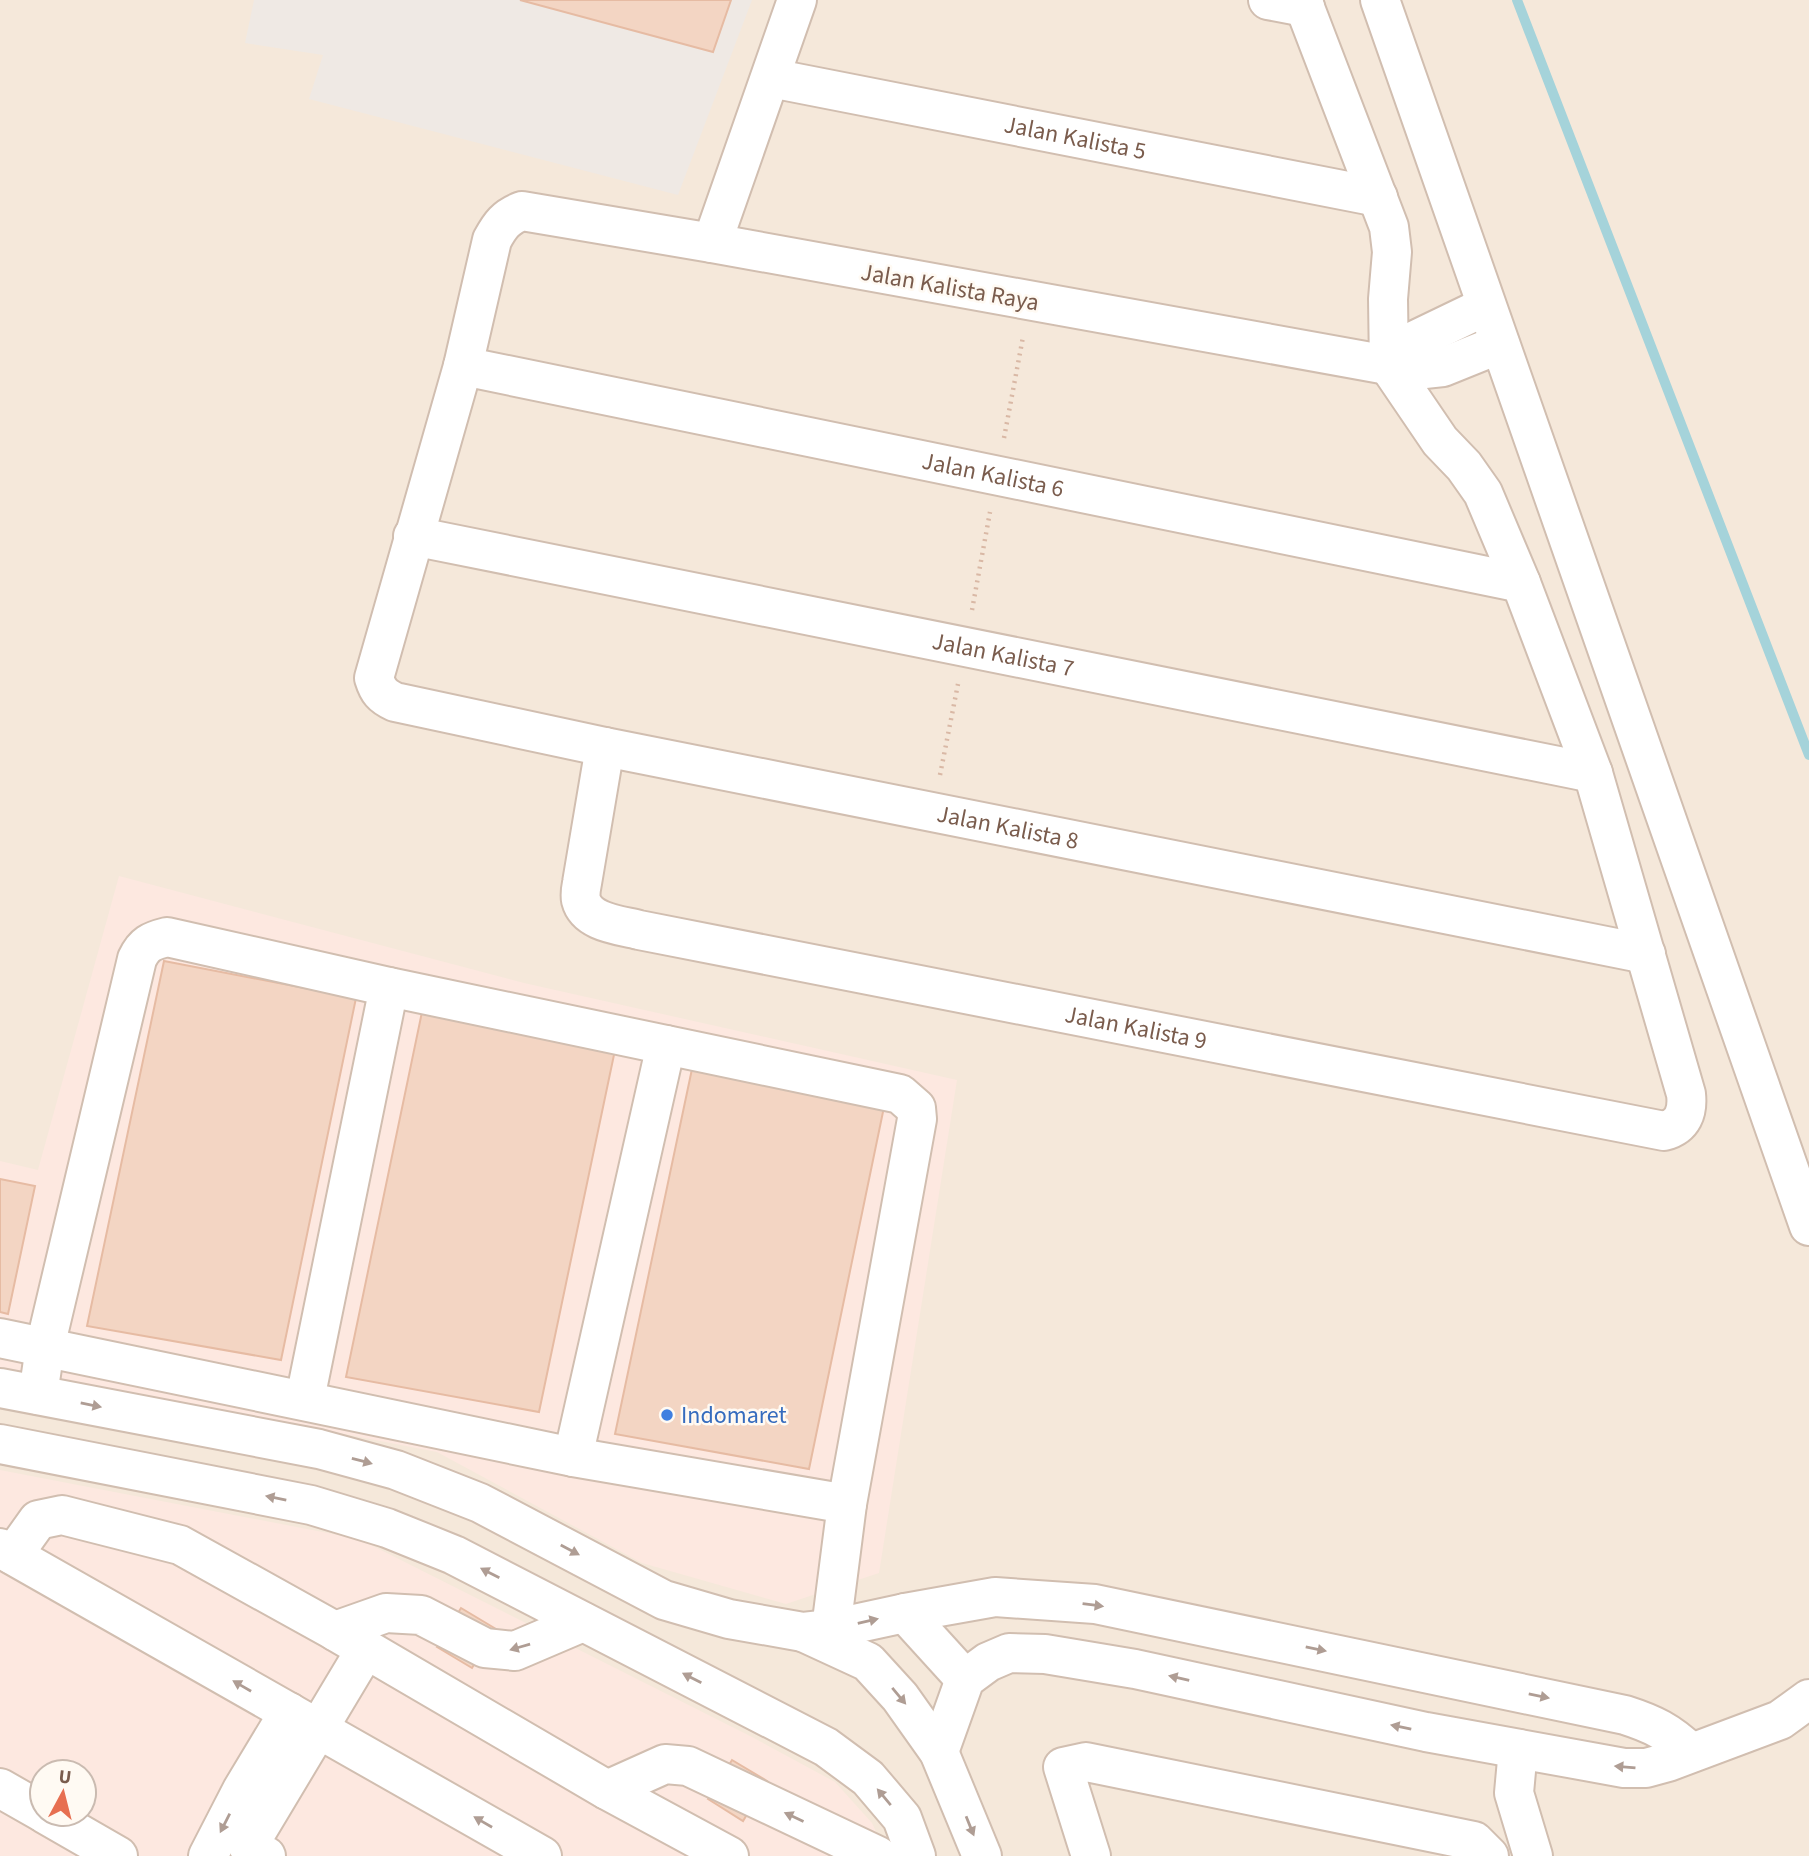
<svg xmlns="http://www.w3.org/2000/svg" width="1809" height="1856" font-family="'Source Sans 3',sans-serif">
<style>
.residential{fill:#f5e8da;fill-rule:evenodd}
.commercial{fill:#fde8e0;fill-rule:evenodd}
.industrial{fill:#efe9e4}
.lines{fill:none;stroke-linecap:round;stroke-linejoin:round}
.stream{stroke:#a5d3da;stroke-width:10}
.building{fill:#f3d5c3;stroke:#e6bba3;stroke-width:2}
.minor-casing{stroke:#d1beb0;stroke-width:42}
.path{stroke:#d9b8a5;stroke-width:4.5;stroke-dasharray:2 5;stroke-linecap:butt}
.minor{stroke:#fff;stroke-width:38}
.oneway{fill:#af9d94}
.shop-dot{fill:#3f7fe0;stroke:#fffaf3;stroke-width:2.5}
.labels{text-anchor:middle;stroke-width:5;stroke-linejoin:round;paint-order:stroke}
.street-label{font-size:24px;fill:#7a5c4d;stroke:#fffaf3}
.shop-label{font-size:24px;fill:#366cbe;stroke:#fffaf3;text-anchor:start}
</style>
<rect width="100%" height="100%" fill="#fdf6ec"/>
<path class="residential" d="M0 0H1809V1856H0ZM42 1772H84V1814H42Z"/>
<path class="commercial" d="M119 876 524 983 957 1080 879 1573 786 1604 642 1563 437 1452 0 1367V1161L38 1170Z
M0 1470 359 1539 752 1737 835 1782 872 1823 887 1856H0ZM42 1772H84V1814H42Z"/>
<path class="industrial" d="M254 0H752L678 195 309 99 323 55 245 43Z"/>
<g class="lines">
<path class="stream" d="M1517 0 1809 755"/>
</g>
<path class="building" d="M520 0H731L713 52Z
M164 961 356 998 281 1360 87 1326Z
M422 1012 615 1050 539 1412 346 1377Z
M692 1069 884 1107 809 1469 615 1434Z
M0 1179 35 1186 8 1314 0 1312Z
M461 1608 496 1629 472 1668 437 1647Z
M732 1760 767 1781 743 1821 708 1799Z"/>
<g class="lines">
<g class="minor-casing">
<g id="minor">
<path d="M1268 0 1305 7"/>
<path d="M1380 0 1809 1226"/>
<path id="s1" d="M771 78 1378 197"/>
<path d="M712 243 797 0"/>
<path id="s2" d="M1500 344 1443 367 1415 370 712 243 522 211C506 217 500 225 492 240L463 366 374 678C378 691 382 696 395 702L605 747 1646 954"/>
<path id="s3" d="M463 366 1521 583"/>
<path d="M1389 366 1405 345 1486 306"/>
<path id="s4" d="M413 536 1593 773"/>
<path id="s5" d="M605 747 582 883C581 888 580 895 581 900 587 923 620 925 639 930L1664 1131C1683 1126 1688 1112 1686 1094L1593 773 1521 583 1483 493 1464 466 1440 441 1389 366 1388 299 1392 252 1389 227 1302 0"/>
<path d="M0 1338 573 1457 847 1504"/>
<path d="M0 1388 319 1449 396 1470 480 1503 664 1600 729 1619 803 1632 831 1629 905 1613 995 1597 1095 1604 1625 1715C1653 1724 1669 1732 1690 1752"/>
<path d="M38 1395 45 1347 137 959C144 944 151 941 167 937L389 987 900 1094 916 1108 917 1119 847 1504 831 1629"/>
<path d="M305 1399 389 987"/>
<path d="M0 1444 311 1505 387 1528 454 1555 826 1747 868 1778 902 1818 916 1856"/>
<path d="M573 1457 666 1045"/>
<path d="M0 1548 542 1856"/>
<path d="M13 1555 38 1520 62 1515 180 1545 335 1631 607 1790 729 1856"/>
<path d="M905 1613 965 1679"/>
<path d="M335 1631 386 1613 421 1615 485 1648 515 1651 583 1622"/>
<path d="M803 1632 868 1662 900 1697 939 1752 982 1856"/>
<path d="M1518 1749 1514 1793 1533 1856"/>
<path d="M939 1752 965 1679 988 1662 1009 1653 1045 1654 1135 1669 1426 1732 1624 1768H1646L1668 1762 1780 1720 1809 1699"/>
<path d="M0 1788 42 1812"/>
<path d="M607 1790 665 1764 688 1766 878 1856"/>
<path d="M45 1814 118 1856"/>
<path d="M208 1856 242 1790 289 1712"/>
<path d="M266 1856 248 1846 366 1649"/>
<path d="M1091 1856 1063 1767 1086 1762 1474 1841 1489 1856"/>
</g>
</g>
<path class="path" d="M1004 438 1023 337
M972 610 990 512
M940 775 958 684"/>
<use href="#minor" class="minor"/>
</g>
<defs><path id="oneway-solid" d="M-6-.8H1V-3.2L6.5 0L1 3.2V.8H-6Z" transform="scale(1.75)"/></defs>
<g class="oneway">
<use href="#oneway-solid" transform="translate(91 1405) rotate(11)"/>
<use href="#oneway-solid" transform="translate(362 1461) rotate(15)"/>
<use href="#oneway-solid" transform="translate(276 1498) rotate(-169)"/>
<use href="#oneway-solid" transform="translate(570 1550) rotate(28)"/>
<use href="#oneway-solid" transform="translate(490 1573) rotate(-153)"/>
<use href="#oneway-solid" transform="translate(1093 1605) rotate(7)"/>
<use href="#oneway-solid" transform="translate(868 1621) rotate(-13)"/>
<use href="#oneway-solid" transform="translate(520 1647) rotate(164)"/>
<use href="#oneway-solid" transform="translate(1316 1649) rotate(12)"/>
<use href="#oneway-solid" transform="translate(692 1678) rotate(-153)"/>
<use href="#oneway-solid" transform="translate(1179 1678) rotate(-167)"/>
<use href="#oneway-solid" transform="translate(242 1686) rotate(-150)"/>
<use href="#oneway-solid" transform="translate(899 1696) rotate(50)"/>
<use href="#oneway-solid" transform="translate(1539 1696) rotate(12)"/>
<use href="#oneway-solid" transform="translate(1401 1727) rotate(-168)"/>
<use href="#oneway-solid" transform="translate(1625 1767) rotate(-175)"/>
<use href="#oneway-solid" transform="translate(884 1797) rotate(-130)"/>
<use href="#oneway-solid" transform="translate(794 1817) rotate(-155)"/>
<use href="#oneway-solid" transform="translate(483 1822) rotate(-150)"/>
<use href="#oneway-solid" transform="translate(225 1823) rotate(117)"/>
<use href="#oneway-solid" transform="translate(970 1826) rotate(68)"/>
</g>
<circle class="shop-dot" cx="667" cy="1415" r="7"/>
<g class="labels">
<g class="street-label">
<text dy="8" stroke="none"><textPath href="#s1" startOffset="310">Jalan Kalista 5</textPath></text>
<text transform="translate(950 287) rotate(10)" y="8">Jalan Kalista Raya</text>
<text dy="8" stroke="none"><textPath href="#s3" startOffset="541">Jalan Kalista 6</textPath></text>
<text dy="8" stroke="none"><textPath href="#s4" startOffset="602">Jalan Kalista 7</textPath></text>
<text dy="8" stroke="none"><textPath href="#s2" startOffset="2152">Jalan Kalista 8</textPath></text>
<text dy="8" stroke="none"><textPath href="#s5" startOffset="730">Jalan Kalista 9</textPath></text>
</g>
<g class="shop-label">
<text x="681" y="1423">Indomaret</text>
</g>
</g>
<g transform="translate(63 1793) rotate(7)"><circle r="33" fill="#fffaf3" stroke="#cabbb1" stroke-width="2"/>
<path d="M0-5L12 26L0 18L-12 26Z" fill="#e76f51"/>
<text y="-10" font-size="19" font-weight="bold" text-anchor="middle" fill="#7a5c4d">U</text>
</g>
</svg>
